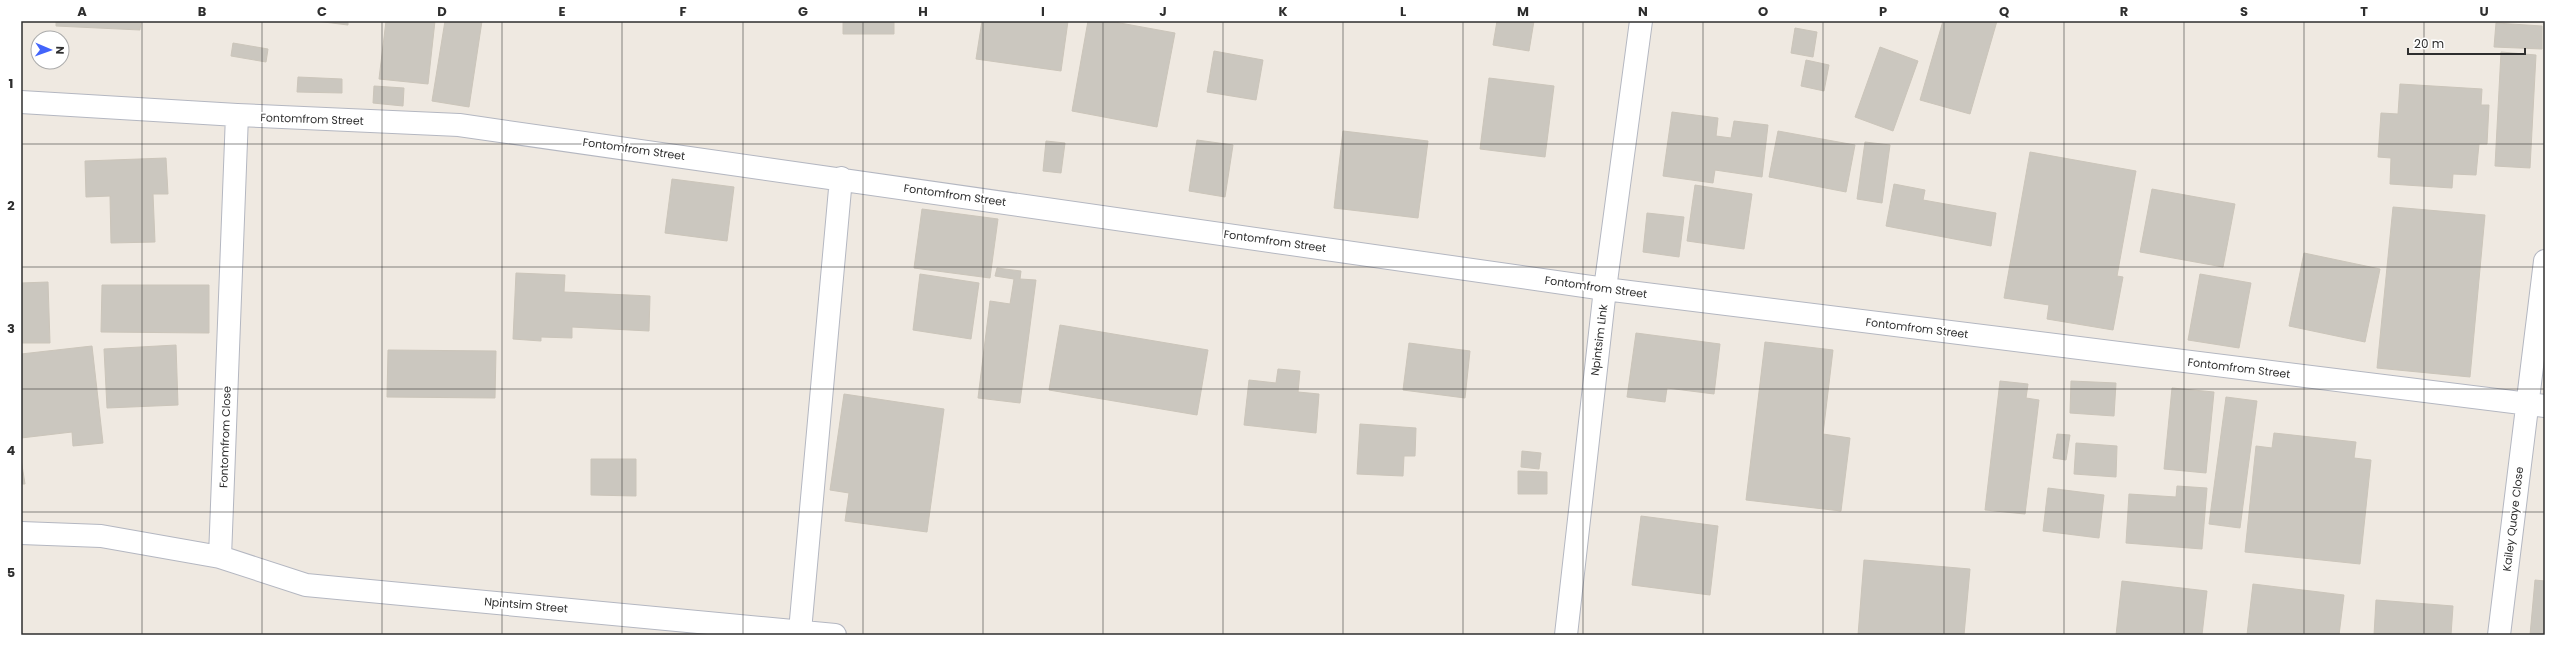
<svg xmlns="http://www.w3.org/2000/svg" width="2566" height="656" font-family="Poppins,sans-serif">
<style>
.building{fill:#cbc7bf;stroke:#cbc5ba}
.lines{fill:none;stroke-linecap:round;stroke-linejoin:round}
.street-casing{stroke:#b4b7c1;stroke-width:24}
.street{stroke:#fff;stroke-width:22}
.grid{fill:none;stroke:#2e2e2e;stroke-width:1;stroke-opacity:0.55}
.labels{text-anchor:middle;stroke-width:3.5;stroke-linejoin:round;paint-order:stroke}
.street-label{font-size:11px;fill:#2e2e2e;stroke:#fff}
.neatline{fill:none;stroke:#2e2e2e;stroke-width:1.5}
.grid-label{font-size:13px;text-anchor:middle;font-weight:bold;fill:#2e2e2e}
</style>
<rect width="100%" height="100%" fill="#efe9e1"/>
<path class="building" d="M56 21H141L140 30 56 26Z
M316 21H348V25Z
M386 21H435L428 84 379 79Z
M445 21H482L469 107 432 101Z
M843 21H894V34H843Z
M982 21H1068L1061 71 976 59Z
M1088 21H1109L1175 33 1157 127 1072 111Z
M1497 21H1534L1529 51 1493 45Z
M1943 21H1997L1970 114 1920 100Z
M2496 23 2542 26V49L2494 47Z
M1795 28 1817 32 1813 57 1791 53Z
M233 43 268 49 266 62 231 56Z
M1880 47 1918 61 1893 131 1855 117Z
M1214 51 1263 60 1256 100 1207 92Z
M2501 52 2536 55 2530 168 2495 166Z
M1806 60 1829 65 1824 91 1801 86Z
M298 77 342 79V93L297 92Z
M1489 78 1554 86 1545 157 1480 149Z
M2400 84 2482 89 2481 105H2489L2487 144H2479L2476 175 2453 174 2452 188 2390 184 2391 158 2378 157 2381 113 2398 114Z
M374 86 404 88 403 106 373 103Z
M1672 112 1718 118 1716 136 1731 138 1734 121 1768 125 1762 177 1715 170 1713 183 1663 176Z
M1343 131 1428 141 1418 218 1334 208Z
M1778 131 1855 145 1846 192 1769 177Z
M1197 140 1233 145 1225 197 1189 191Z
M1046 141 1065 143 1061 173 1043 171Z
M1865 142 1890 145 1882 203 1857 199Z
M2030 152 2136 171 2117 276 2123 277 2113 330 2047 319 2049 305 2004 298Z
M166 158 168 194H153L155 242 111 243 110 196 86 197 85 161Z
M672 179 734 187 727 241 665 233Z
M1894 184 1925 190 1923 200 1996 213 1991 246 1886 226Z
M1695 185 1752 194 1744 249 1687 241Z
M2152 189 2235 204 2223 267 2140 252Z
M2393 207 2485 215 2470 377 2377 368Z
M922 209 998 219 990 278 914 268Z
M1647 213 1684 217 1679 257 1643 252Z
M2304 253 2380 269 2365 342 2289 326Z
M997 268 1021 271 1020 279 1036 280 1020 403 978 398 990 301 1010 304 1014 279 995 276Z
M516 273 565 275 564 292 650 296 649 331 572 327V338L541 337V341L513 339Z
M920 274 979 283 971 339 913 330Z
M2200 274 2251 283 2239 348 2188 340Z
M48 282 50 343H21V283Z
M102 285H209V333L101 332Z
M1060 325 1208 350 1197 415 1049 390Z
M1636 333 1720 344 1714 394 1667 388 1665 402 1627 397Z
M1765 342 1833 350 1823 434 1850 438 1841 511 1746 500Z
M1409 343 1470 351 1465 398 1403 390Z
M176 345 178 405 107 408 104 349Z
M92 346 103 443 73 446 72 432 21 438V354Z
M388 350 496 351 495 398 387 397Z
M1278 369 1300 371 1298 392 1319 394 1316 433 1244 425 1249 380 1276 383Z
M2000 381 2028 384 2026 398 2039 400 2025 514 1985 510Z
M2071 381 2116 383 2114 416 2070 413Z
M2172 388 2214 392 2206 473 2164 469Z
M844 394 944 409 927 532 845 521 849 493 830 490Z
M2226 397 2257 401 2240 528 2209 524Z
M1360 424 1416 428 1415 456H1404L1403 476 1357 474Z
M2274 433 2356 442 2354 458 2371 460 2360 564 2245 552 2256 446 2272 448Z
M2057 434 2070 435 2066 460 2053 458Z
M2076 443 2117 446 2116 477 2074 474Z
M1522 451 1541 453 1539 469 1521 467Z
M21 459 25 484H21Z
M591 459H636V496L591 495Z
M1518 471 1547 472V494H1518Z
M2177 486 2207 488 2202 549 2126 543 2129 494 2176 497Z
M2048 488 2104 495 2099 538 2043 531Z
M1641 516 1718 526 1710 595 1632 585Z
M1864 560 1970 569 1964 635H1858Z
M2535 580 2545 581V635H2530Z
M2122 581 2207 591 2202 635H2116Z
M2253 584 2344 595 2339 635H2247Z
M2376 600 2453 606 2451 635H2374Z"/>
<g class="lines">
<g class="street-casing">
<path id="street" d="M21 102 237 115 459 125 1605 289 2545 406
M21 533 101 536 220 557 306 585 835 635
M220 557 237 115
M800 631 841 178
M1566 635 1605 289 1641 21
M2499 635 2545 261"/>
</g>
<use href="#street" class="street"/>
</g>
<path class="grid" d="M142 21V635M262 21V635M382 21V635M502 21V635M622 21V635M743 21V635M863 21V635M983 21V635M1103 21V635M1223 21V635M1343 21V635M1463 21V635M1583 21V635M1703 21V635M1823 21V635M1944 21V635M2064 21V635M2184 21V635M2304 21V635M2424 21V635M21 144H2545M21 267H2545M21 389H2545M21 512H2545"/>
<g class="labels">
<g class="street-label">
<text transform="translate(312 119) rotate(2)" y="4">Fontomfrom Street</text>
<text transform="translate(634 149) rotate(8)" y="4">Fontomfrom Street</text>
<text transform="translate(955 195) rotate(8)" y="4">Fontomfrom Street</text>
<text transform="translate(1275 241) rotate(8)" y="4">Fontomfrom Street</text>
<text transform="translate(1596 287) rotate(8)" y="4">Fontomfrom Street</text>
<text transform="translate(1917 328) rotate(7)" y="4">Fontomfrom Street</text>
<text transform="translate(1599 340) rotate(-83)" y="4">Npintsim Link</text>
<text transform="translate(2239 368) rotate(7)" y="4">Fontomfrom Street</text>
<text transform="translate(225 437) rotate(-88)" y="4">Fontomfrom Close</text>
<text transform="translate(2513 519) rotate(-83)" y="4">Kailey Quaye Close</text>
<text transform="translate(526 605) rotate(5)" y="4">Npintsim Street</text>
</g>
</g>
<rect width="2566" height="656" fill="none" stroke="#ffffff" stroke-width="44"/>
<g transform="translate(50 50) rotate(92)"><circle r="19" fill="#ffffff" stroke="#ababab"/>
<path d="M0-3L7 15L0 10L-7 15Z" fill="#4264fb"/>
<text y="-6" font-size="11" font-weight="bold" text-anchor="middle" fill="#2e2e2e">N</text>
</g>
<path d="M2408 48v6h117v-6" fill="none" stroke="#2e2e2e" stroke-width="2"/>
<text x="2414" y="48" font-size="12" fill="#2e2e2e" stroke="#ffffff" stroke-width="3" paint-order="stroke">20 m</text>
<rect x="22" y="22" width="2522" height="612" class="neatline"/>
<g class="grid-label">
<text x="82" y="16">A</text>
<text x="202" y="16">B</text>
<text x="322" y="16">C</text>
<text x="442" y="16">D</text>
<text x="562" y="16">E</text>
<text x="683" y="16">F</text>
<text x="803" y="16">G</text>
<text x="923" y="16">H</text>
<text x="1043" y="16">I</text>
<text x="1163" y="16">J</text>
<text x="1283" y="16">K</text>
<text x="1403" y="16">L</text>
<text x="1523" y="16">M</text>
<text x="1643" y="16">N</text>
<text x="1763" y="16">O</text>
<text x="1883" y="16">P</text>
<text x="2004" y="16">Q</text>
<text x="2124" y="16">R</text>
<text x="2244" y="16">S</text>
<text x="2364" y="16">T</text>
<text x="2484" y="16">U</text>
<text x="11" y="88">1</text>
<text x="11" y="210">2</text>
<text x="11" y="333">3</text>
<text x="11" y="455">4</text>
<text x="11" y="577">5</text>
</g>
</svg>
